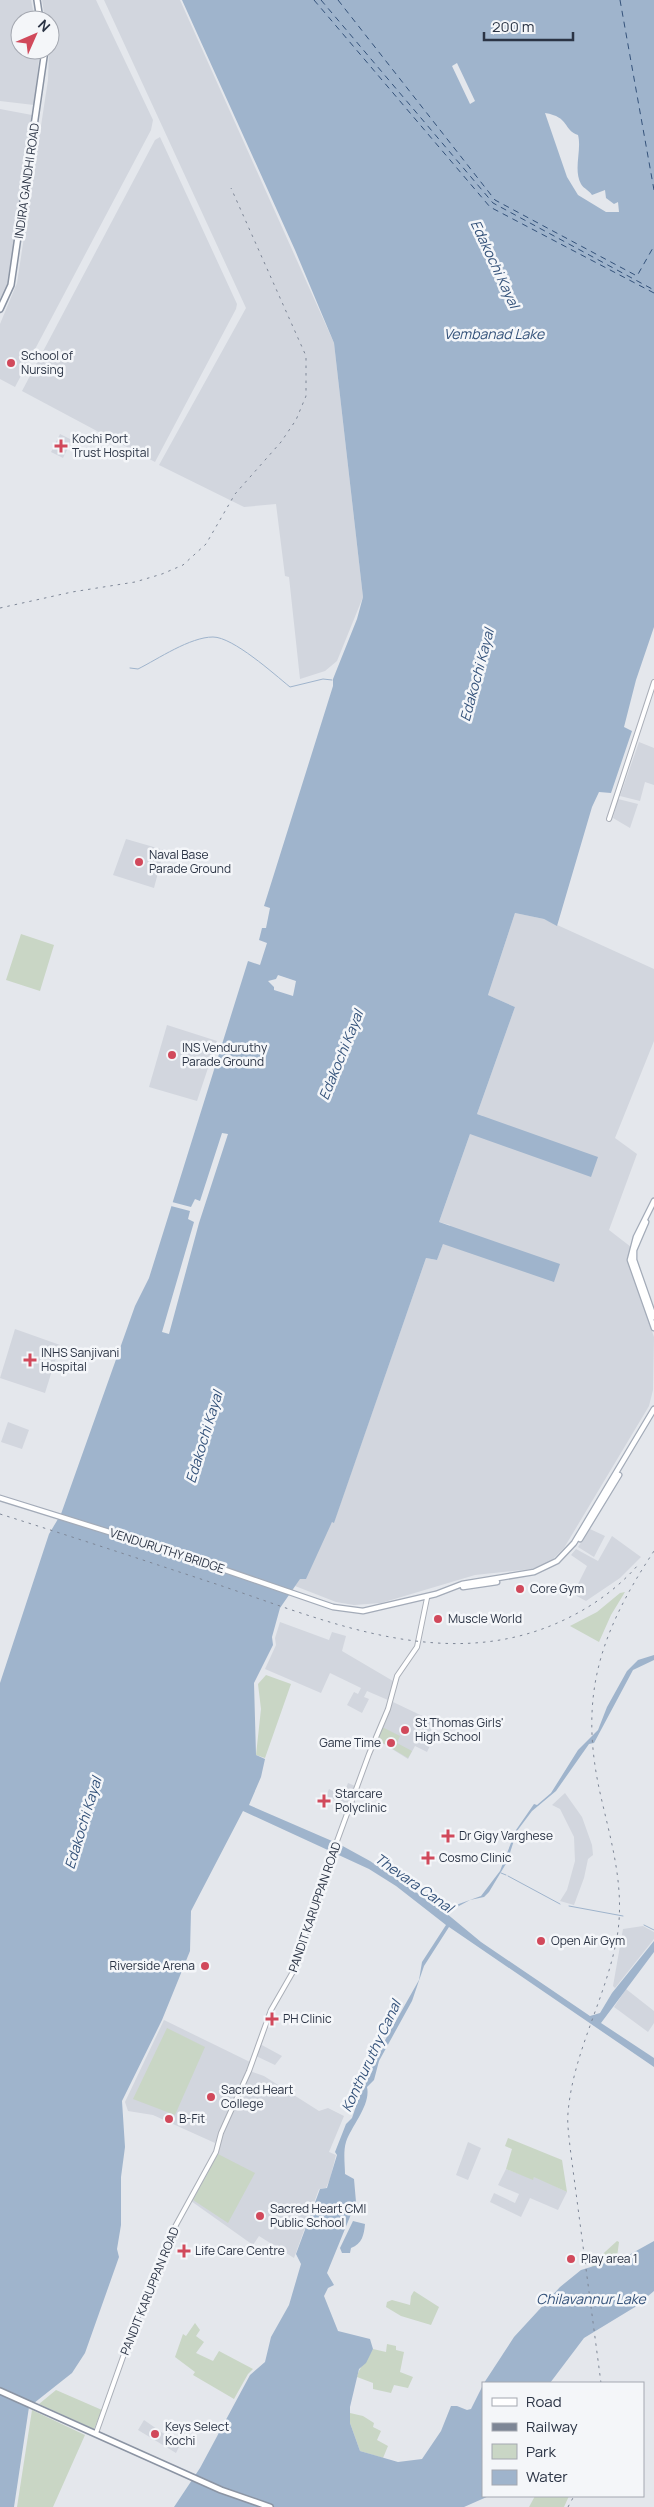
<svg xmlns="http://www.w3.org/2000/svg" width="654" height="2507" font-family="Manrope,sans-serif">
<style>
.built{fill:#d2d6de}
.green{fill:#c9d6c5}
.water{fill:#9fb4cc;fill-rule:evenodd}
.pier{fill:#e4e7ec}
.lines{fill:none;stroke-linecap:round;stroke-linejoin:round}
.stream{stroke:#9fb4cc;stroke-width:1}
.ferry{stroke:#34527a;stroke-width:1;stroke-dasharray:6 5;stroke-linecap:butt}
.secondary-casing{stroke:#a9aeb7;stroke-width:6}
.primary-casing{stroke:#a3abb8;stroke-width:7}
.highway-casing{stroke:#8b94a3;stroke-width:8}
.secondary{stroke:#fff;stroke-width:4}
.primary{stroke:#fff;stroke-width:4.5}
.highway{stroke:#fff;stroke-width:5}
.rail{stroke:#7d8696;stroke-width:1;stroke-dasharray:2.5 5;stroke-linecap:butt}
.poi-dot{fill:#d1495b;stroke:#f4f6f9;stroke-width:2}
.labels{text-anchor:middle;stroke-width:5;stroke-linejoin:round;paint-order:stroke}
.street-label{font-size:12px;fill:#2b3445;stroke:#f4f6f9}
.poi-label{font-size:12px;fill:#2b3445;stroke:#f4f6f9;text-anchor:start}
.water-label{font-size:14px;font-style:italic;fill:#34527a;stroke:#f4f6f9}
</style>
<rect width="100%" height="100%" fill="#e4e7ec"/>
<path class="built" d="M0 0H31L35 20H20V50H40L34 105 0 101Z
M42 0H96L153 120 151 130 15 387 0 379V324L17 283 48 80 50 20H45Z
M104 0H180L334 343 363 597 337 661 325 671 300 679 289 577 285 576 276 504 244 507 159 465 246 308Z
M0 109 32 115 9 284 0 302Z
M160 137 237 304 236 309 155 462 22 391 155 140Z
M60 434 72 440 63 458 51 452Z
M639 742 654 748V785L645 782 640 801 620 796Z
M618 799 638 804 630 828 613 818Z
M126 839 164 850 154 888 113 875Z
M515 913 544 919 654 969V1041L615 1138 637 1154 609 1230 631 1247 627 1259 654 1337 653 1390 649 1406 564 1548 551 1561 532 1569 475 1575 381 1603 354 1605 336 1602 295 1586 332 1522H334L426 1258 437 1260 450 1225 439 1222 470 1134 483 1116 477 1114 515 1007 488 995Z
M167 1025 217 1041 197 1101 149 1087Z
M15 1329 60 1345 45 1393 0 1378Z
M8 1422 29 1430 22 1449 1 1442Z
M590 1529 605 1536 594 1557 578 1547Z
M612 1536 641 1557 620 1578 586 1601 573 1594 587 1566 571 1555 576 1549 598 1561Z
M280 1622 329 1640 332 1632 346 1636 342 1651 393 1681 388 1700 367 1691 364 1697 369 1699 362 1713 347 1705 354 1692 358 1694 361 1688 330 1673 321 1693 265 1669 276 1645 275 1638Z
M393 1702 435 1722 429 1734 434 1737 427 1752 415 1746 408 1759 376 1739Z
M348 1783 355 1786 349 1805 326 1796 329 1789 343 1796Z
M565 1793 582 1817 592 1845 593 1855 588 1859 584 1878 574 1905 560 1901 567 1890 575 1861 574 1837 560 1809 552 1805Z
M643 1926 654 1932V1939L615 1988 613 1986 623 1929Z
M626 1989 654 2011V2023L648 2032 614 2007Z
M164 2020 250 2062 215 2143 153 2115 128 2111 125 2102Z
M260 2044 282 2056 275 2065 256 2056Z
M250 2071 264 2076 319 2111 328 2108 344 2116 329 2152 336 2155 330 2179 326 2188 319 2189 294 2258 259 2236 253 2245 191 2201 219 2149 222 2133Z
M468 2142 481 2148 468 2180 456 2175Z
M506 2169 533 2179 534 2176 567 2192 558 2210 530 2198 521 2217 490 2202 494 2193 515 2203 519 2194 498 2185Z
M144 2420 180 2445 176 2453 138 2430Z"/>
<path class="green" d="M21 934 54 945 40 991 6 980Z
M625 1592 611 1615 599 1642 570 1626 597 1612 620 1593Z
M266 1675 291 1684 265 1758 256 1755 261 1709 258 1684Z
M382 1727 400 1736 397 1743 412 1751 408 1758 376 1739Z
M167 2028 205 2047 175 2115 133 2099Z
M508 2138 562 2160 567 2192 534 2177 533 2180 506 2169 512 2149 505 2146Z
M218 2154 255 2173 228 2223 193 2200Z
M617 2241 619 2242 617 2257 591 2268 594 2262Z
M414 2291 439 2307 431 2325 401 2316 386 2307 387 2302 392 2300 410 2305 411 2296Z
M195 2323 200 2330 196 2336 204 2342 196 2353 213 2361 219 2351 253 2369 248 2374 234 2399 193 2375 195 2372 175 2357 183 2334 186 2336Z
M387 2344 396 2346V2350L404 2352 400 2372 413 2377 408 2388 394 2385 391 2393 373 2389V2383L357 2377C359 2367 368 2359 373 2349L386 2352Z
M56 2390 102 2410 94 2429 39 2404Z
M32 2410 85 2435 53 2507H17Z
M350 2413 363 2416 374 2423 373 2427 381 2431 377 2440 388 2446 383 2458 360 2451 350 2423Z
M535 2496H569L564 2507H529Z"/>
<path class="water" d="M182 0H654V627L636 680 624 727 632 731 611 793 599 792 592 807 557 926 544 919 515 913 488 995 515 1007 477 1114 598 1157 591 1177 470 1134 439 1222 560 1264 554 1282 443 1244 437 1260 426 1258 334 1523 332 1522 306 1579H300L280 1608 272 1637 273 1645 254 1683 256 1755 265 1759 261 1777 249 1805 339 1844 370 1861 442 1910 481 1896 500 1871 516 1830 534 1804 537 1805 551 1793 578 1750 598 1730 607 1707 627 1671 638 1660 654 1655V1660L633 1670 594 1743 589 1744 556 1791 532 1811 517 1831 507 1862 489 1892 484 1897 470 1900 446 1913 481 1942 590 2016 600 2013 612 1993 654 1941V1952L601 2023 654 2058V2067L449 1927 424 1966 412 2001 379 2061 374 2080 367 2087C371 2105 352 2125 346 2142 343 2152 345 2165 345 2174L354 2179 356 2202 327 2273 334 2285 328 2288 324 2296 338 2331 370 2339 373 2349 366 2363 359 2369 350 2407V2423L360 2451 398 2462 422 2459 441 2431 451 2406H457L467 2410 471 2409 483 2385V2496H489L464 2507H174L200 2468 250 2375 265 2362 271 2337 289 2305 301 2264 296 2254 320 2189 327 2188 337 2155 335 2152 346 2124 352 2118 372 2059 375 2058 419 1980 422 1962 446 1925 396 1886 369 1869 243 1811 191 1911 190 1951 162 2020 122 2101 125 2147 121 2177V2225L117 2249 119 2257 85 2353 72 2373 29 2407 14 2507H0V1683L49 1534 61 1514 135 1306 149 1278 248 961 260 965 267 943 259 940 262 928H266L270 908 264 906 333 686V679L357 619 363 597 334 343 295 250ZM545 113C570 117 563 130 578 135 582 150 573 169 581 184 584 189 589 190 592 195L605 190 606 198 614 204 618 202 619 212H606L578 195 567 177Z
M353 2221 365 2224C364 2235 362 2244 351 2248L350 2253H342L340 2248Z
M654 2241V2291L635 2307 584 2338 550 2383H484L514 2337 560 2287 581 2270 627 2256Z"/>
<path class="pier" d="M457 63 475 101 470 104 452 66Z
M278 975 296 981 293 996 274 990V987L268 981 276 979Z
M222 1133 228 1134 199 1223 169 1334 162 1332 194 1222 188 1219 190 1211 171 1206 172 1202 191 1207 195 1199 200 1201Z"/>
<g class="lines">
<path class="stream" d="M130 668 138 669C158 659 190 637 213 637 233 637 274 674 290 687L323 679 332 680
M501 1873 506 1875
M508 1876 560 1904
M569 1906 623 1916
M644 1925 654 1930"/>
<path class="ferry" d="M314 0 490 207 654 293
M321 0 493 203 654 290
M338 0 495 200 637 276 654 246
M620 0 654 190"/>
<g class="secondary-casing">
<path id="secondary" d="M609 819 654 682
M96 2433 134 2326 171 2234 216 2152 221 2133 249 2071 271 2010 294 1970 322 1882 369 1754 388 1709 397 1676 417 1647 427 1598"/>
</g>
<g class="primary-casing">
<path id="primary" d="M654 1201 636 1237 630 1260 654 1328
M646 1222 634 1250V1260L654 1317
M0 1498 167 1550 333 1607 363 1611 436 1594 462 1584 534 1572 557 1561 574 1543 654 1409
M580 1539 619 1475
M463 1587 497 1582"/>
</g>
<g class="highway-casing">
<path id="highway" d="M37 0 40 20
M0 309 11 285 45 50
M0 2391 221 2490 270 2507"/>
</g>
<use href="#secondary" class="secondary"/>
<use href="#primary" class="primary"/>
<use href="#highway" class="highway"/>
<path class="rail" d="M0 608 72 592 135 582 162 574 183 565 206 544 235 494 281 442 296 420 306 396V356L231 188
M0 1514C73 1537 146 1561 219 1585 332 1623 450 1675 566 1619 593 1606 618 1588 638 1565
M601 2383 570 2147C569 2136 567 2124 568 2113 573 2050 609 1993 618 1931 624 1884 611 1841 601 1797 578 1698 599 1634 654 1551
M568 2507 574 2496"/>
</g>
<g class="poi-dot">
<circle cx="11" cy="363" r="5"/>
<path d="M58.5 438.5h5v5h5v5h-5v5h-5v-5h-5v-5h5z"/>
<circle cx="139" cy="862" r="5"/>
<circle cx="172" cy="1055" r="5"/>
<path d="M27.5 1352.5h5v5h5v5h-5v5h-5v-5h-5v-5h5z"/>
<circle cx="520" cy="1589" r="5"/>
<circle cx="438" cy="1619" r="5"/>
<circle cx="405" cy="1730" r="5"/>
<circle cx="391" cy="1743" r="5"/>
<path d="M321.5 1793.5h5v5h5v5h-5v5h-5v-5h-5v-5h5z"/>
<path d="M445.5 1828.5h5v5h5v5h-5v5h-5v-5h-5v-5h5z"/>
<path d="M425.5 1850.5h5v5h5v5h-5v5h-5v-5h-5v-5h5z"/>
<circle cx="541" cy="1941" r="5"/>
<circle cx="205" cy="1966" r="5"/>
<path d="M269.5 2011.5h5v5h5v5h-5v5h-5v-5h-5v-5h5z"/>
<circle cx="211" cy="2097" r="5"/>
<circle cx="169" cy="2119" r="5"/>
<circle cx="260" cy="2216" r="5"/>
<path d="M181.5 2243.5h5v5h5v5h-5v5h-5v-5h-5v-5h5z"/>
<circle cx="571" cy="2259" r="5"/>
<circle cx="155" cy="2434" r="5"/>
</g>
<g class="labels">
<g class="street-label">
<text transform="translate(27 181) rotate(-82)" y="4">INDIRA GANDHI ROAD</text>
<text transform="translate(167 1551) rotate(18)" y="4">VENDURUTHY BRIDGE</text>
<text transform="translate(315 1907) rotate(-71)" y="4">PANDIT KARUPPAN ROAD</text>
<text transform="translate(150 2291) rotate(-68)" y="4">PANDIT KARUPPAN ROAD</text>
</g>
<g class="poi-label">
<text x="21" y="360">School of<tspan x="21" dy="14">Nursing</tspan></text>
<text x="72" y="443">Kochi Port<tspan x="72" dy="14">Trust Hospital</tspan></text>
<text x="149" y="859">Naval Base<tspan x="149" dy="14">Parade Ground</tspan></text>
<text x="182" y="1052">INS Venduruthy<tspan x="182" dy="14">Parade Ground</tspan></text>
<text x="41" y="1357">INHS Sanjivani<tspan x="41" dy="14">Hospital</tspan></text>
<text x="530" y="1593">Core Gym</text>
<text x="448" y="1623">Muscle World</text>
<text x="415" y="1727">St Thomas Girls'<tspan x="415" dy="14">High School</tspan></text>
<text x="381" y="1747" text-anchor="end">Game Time</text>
<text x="335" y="1798">Starcare<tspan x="335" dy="14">Polyclinic</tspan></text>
<text x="459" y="1840">Dr Gigy Varghese</text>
<text x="439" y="1862">Cosmo Clinic</text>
<text x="551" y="1945">Open Air Gym</text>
<text x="195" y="1970" text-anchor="end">Riverside Arena</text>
<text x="283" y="2023">PH Clinic</text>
<text x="221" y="2094">Sacred Heart<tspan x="221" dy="14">College</tspan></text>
<text x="179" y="2123">B-Fit</text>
<text x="270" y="2213">Sacred Heart CMI<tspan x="270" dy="14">Public School</tspan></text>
<text x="195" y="2255">Life Care Centre</text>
<text x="581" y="2263">Play area 1</text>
<text x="165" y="2431">Keys Select<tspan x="165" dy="14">Kochi</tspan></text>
</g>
<g class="water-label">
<text transform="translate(495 264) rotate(65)" y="5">Edakochi Kayal</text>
<text x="494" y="339">Vembanad Lake</text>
<text transform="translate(477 675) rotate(-75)" y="5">Edakochi Kayal</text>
<text transform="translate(341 1055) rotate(-68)" y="5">Edakochi Kayal</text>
<text transform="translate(204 1437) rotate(-73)" y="5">Edakochi Kayal</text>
<text transform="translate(83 1823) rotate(-73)" y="5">Edakochi Kayal</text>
<text transform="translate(414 1883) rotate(35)" y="5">Thevara Canal</text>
<text transform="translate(371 2056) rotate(-65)" y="5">Konthuruthy Canal</text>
<text x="591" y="2304">Chilavannur Lake</text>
</g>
</g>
<rect x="482" y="2382" width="162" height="115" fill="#f4f6f9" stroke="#a4a8b1"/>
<rect x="492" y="2398" width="25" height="8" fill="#ffffff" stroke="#a4a8b1"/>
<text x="526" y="2407" font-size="15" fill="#2b3445">Road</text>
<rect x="492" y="2423" width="25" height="8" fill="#7d8696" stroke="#a4a8b1"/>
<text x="526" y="2432" font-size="15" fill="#2b3445">Railway</text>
<rect x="492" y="2444" width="25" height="15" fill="#c9d6c5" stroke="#a4a8b1"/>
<text x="526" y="2457" font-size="15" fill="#2b3445">Park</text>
<rect x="492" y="2470" width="25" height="15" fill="#9fb4cc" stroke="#a4a8b1"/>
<text x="526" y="2482" font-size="15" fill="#2b3445">Water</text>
<g transform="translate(35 35) rotate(45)"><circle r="24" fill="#f4f6f9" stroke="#a4a8b1"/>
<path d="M0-4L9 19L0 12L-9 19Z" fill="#d1495b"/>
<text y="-8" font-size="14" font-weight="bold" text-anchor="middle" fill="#2b3445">N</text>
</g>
<path d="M484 32v8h89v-8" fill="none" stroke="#2b3445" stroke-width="2.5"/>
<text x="492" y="32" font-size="15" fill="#2b3445" stroke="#f4f6f9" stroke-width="4" paint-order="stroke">200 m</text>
</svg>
